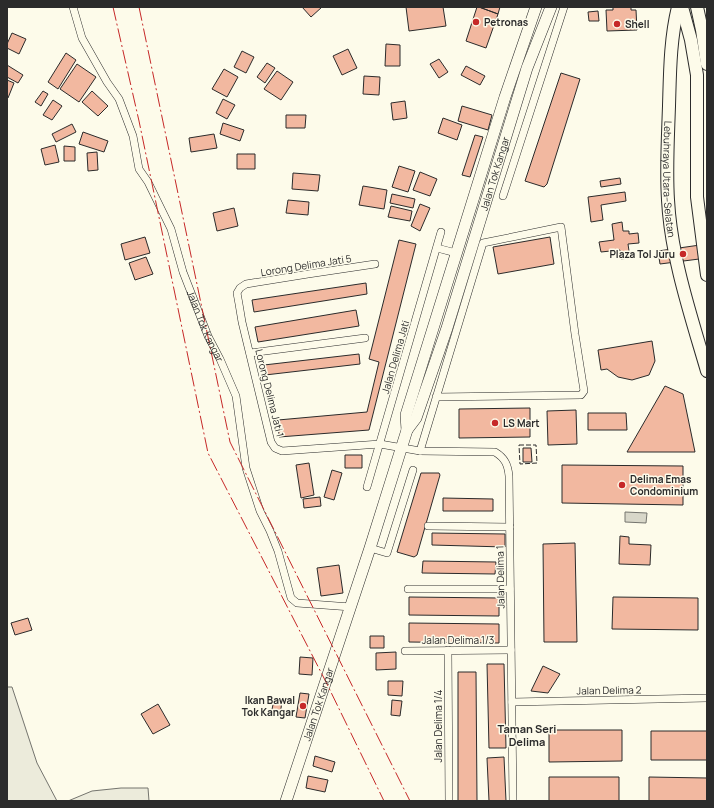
<svg xmlns="http://www.w3.org/2000/svg" width="714" height="808" font-family="Manrope,sans-serif">
<style>
.green{fill:#ecebdb;stroke:#74746e}
.water{fill:#d8d7c9;stroke:#74746e}
.building{fill:#f2b8a0;stroke:#2b2b2b}
.lines{fill:none;stroke-linecap:round;stroke-linejoin:round}
.street-casing{stroke:#2b2b2b;stroke-width:8}
.primary-casing{stroke:#2b2b2b;stroke-width:12}
.highway-casing{stroke:#2b2b2b;stroke-width:14}
.street{stroke:#fdfbea;stroke-width:7}
.primary{stroke:#fdfbea;stroke-width:11}
.highway{stroke:#fdfbea;stroke-width:12}
.fence{stroke:#2b2b2b;stroke-width:1;stroke-dasharray:5 2;stroke-linecap:butt}
.power{stroke:#c62828;stroke-width:1;stroke-dasharray:14 3 2 3;stroke-linecap:butt}
.poi-dot{fill:#c62828;stroke:#fdfbea;stroke-width:1.5}
.labels{text-anchor:middle;stroke-width:3;stroke-linejoin:round;paint-order:stroke}
.poi-label{font-size:10px;font-weight:bold;fill:#2b2b2b;stroke:#fdfbea;text-anchor:start}
.street-label{font-size:10px;fill:#2b2b2b;stroke:#fdfbea}
.neighbourhood-label{font-size:11px;font-weight:bold;fill:#2b2b2b;stroke:#fdfbea}
</style>
<rect width="100%" height="100%" fill="#fdfbea"/>
<path class="green" d="M7 687H12L37 763 57 801H7Z
M121 788H148L149 801H68L92 791Z"/>
<path class="water" d="M625 512 647 513 646 523 625 522Z"/>
<path class="building" d="M302 7H322L311 17Z
M406 7H443L446 26 409 31Z
M479 7 498 14 486 48 466 41 477 7Z
M479 7H500L498 14Z
M613 7H631V10H636L637 30 607 31 606 10H613Z
M598 11 599 21H589L588 12Z
M12 33 26 39 19 54 7 48V44Z
M386 44 400 45V66H385Z
M348 49 357 68 342 75 333 56Z
M242 51 254 57 246 73 234 67Z
M66 53 76 60 58 89 48 82Z
M439 59 448 72 439 78 430 64Z
M267 63 275 68 265 83 257 77Z
M77 64 96 77 79 102 60 89Z
M7 65 23 75 18 83 7 77Z
M466 66 485 76 480 85 461 75Z
M224 69 238 77 227 97 212 89Z
M277 71 293 82 281 100 264 89Z
M561 73 580 79 547 184 544 187 525 181Z
M364 76 380 77 379 95 363 94Z
M7 80 14 83 8 98H7Z
M43 91 48 94 41 106 35 102Z
M92 91 108 106 98 116 82 102Z
M223 99 235 105 227 119 216 113Z
M53 100 62 106 52 120 43 115Z
M405 101 407 118 393 120 391 103Z
M462 106 492 115 488 130 458 121Z
M286 115H306L305 128H286Z
M443 118 462 125 457 140 438 133Z
M223 123 244 130 240 141 220 134Z
M72 124 76 132 56 142 52 134Z
M83 132 108 141 104 152 79 144Z
M214 134 217 148 191 152 189 138Z
M475 135 483 137 470 177 462 175Z
M55 145 59 162 45 165 41 149Z
M64 146 75 147V161H64Z
M97 152 98 170 88 171 87 153Z
M237 154H255V169H237Z
M399 166 415 171 408 192 392 187Z
M420 172 437 179 430 196 413 190Z
M293 173 320 175 318 191 292 189Z
M620 178 621 184 601 187 600 181Z
M363 186 387 190 384 209 359 205Z
M625 192 626 201 601 205 603 220 591 222 588 197Z
M392 194 415 199 413 208 390 203Z
M288 200 309 202 308 215 286 213Z
M420 204 430 208 420 231 411 226Z
M391 206 412 211 410 221 388 217Z
M234 208 238 226 217 231 213 213Z
M622 222 623 231H629V234L638 233 639 243 628 244 630 258 621 259 620 250 601 252 599 242 614 240 612 224Z
M145 237 150 253 125 260 121 244Z
M550 237 554 264 498 274 493 247Z
M399 240 416 244 369 430 279 437 278 420 367 412 379 362 369 359Z
M707 244V258L660 264 658 251Z
M146 257 153 274 135 280 129 263Z
M366 283 367 294 254 312 252 300Z
M356 310 359 326 258 342 255 327Z
M652 341 655 361 649 375 632 380 618 377 607 369 601 370 598 350Z
M359 354 360 364 265 375 264 365Z
M665 386 683 394 695 452H627Z
M530 408V437L459 438V409Z
M576 410 577 444 548 445 547 411Z
M588 413H626L627 430H588Z
M523 448H531L532 462H523Z
M345 455H362V468H345Z
M309 463 314 495 301 498 296 465Z
M562 465 683 466V505L562 503Z
M332 470 342 473 334 500 324 497Z
M421 473H439L440 475 417 555 414 557 397 552Z
M320 497 321 506 304 508 303 499Z
M443 498 493 499V511H443Z
M432 533 505 534V547L432 545Z
M620 536 629 537V544L651 545 650 565 619 564Z
M575 543 577 642H544L543 544Z
M423 561 496 562 495 574 422 573Z
M339 565 343 593 321 596 317 568Z
M409 597 499 598V616L409 615Z
M613 597 698 598V630L612 629Z
M28 618 32 630 15 635 11 623Z
M409 623 499 624V643L409 642Z
M370 636H384V648H370Z
M396 652V669L376 670V653Z
M300 657 313 658 312 675 299 674Z
M487 664H504L506 748H489Z
M543 666 560 674 548 693 531 691Z
M458 672H476L477 801H458Z
M388 681H403L402 696 388 695Z
M300 693 309 694 305 718 296 717Z
M274 699 282 700 280 717 271 715Z
M392 700 402 701 400 716 391 715Z
M158 704 170 725 153 734 141 714Z
M549 730H622V761L549 762Z
M651 731H707V760H651Z
M315 756 335 762 332 772 313 766Z
M504 757 506 801H489L487 758Z
M308 776 328 780 325 792 306 788Z
M549 777H619V801H549Z
M649 777 707 778V801H649Z"/>
<g class="lines">
<g class="street-casing">
<g id="street">
<path id="s1" d="M73 7 82 38 107 82 119 99 133 136 139 169 148 182 171 229 183 272 208 336 220 359 236 396 246 468 260 511 270 531 278 551 291 598 297 603 351 607"/>
<path d="M503 196 564 7"/>
<path d="M437 248 456 253"/>
<path d="M375 264 308 274 246 284 240 288 237 293 239 304 242 322 271 442 275 448 282 451 380 444 420 451 495 452C505 458 508 465 509 476L513 801"/>
<path d="M250 353 365 338"/>
<path d="M420 451 483 243 561 227 575 334 584 391 581 395 436 397"/>
<path d="M367 487 441 232"/>
<path d="M428 526 510 527"/>
<path d="M370 548 387 553 413 470"/>
<path d="M408 589H510"/>
<path d="M448 650 449 801"/>
<path d="M405 651 511 650"/>
<path d="M512 702 707 698"/>
</g>
</g>
<g class="primary-casing">
<g id="primary">
<path d="M407 430 406 415 505 97 536 7"/>
<path id="s2" d="M286 801 370 548 407 430 416 418 447 328 527 68 551 7"/>
</g>
</g>
<g class="highway-casing">
<g id="highway">
<path id="s3" d="M678 7C670 40 670 73 669 106 668 137 666 169 668 200 671 257 691 316 707 371"/>
<path d="M682 7 691 40 697 75V197L707 275"/>
<path d="M697 7 702 30 707 64"/>
</g>
</g>
<use href="#street" class="street"/>
<use href="#primary" class="primary"/>
<use href="#highway" class="highway"/>
<path class="fence" d="M519 445H536L537 463 520 464Z"/>
<path class="power" d="M113 7 139 121 208 453 326 682 384 801
M139 7 230 442 410 801"/>
</g>
<g class="poi-dot">
<circle cx="476" cy="22" r="4"/>
<circle cx="617" cy="24" r="4"/>
<circle cx="683" cy="254" r="4"/>
<circle cx="495" cy="423" r="4"/>
<circle cx="622" cy="485" r="4"/>
<circle cx="303" cy="706" r="4"/>
</g>
<g class="labels">
<g class="poi-label">
<text x="484" y="26">Petronas</text>
<text x="625" y="28">Shell</text>
<text x="675" y="258" text-anchor="end">Plaza Tol Juru</text>
<text x="503" y="427">LS Mart</text>
<text x="630" y="483">Delima Emas<tspan x="630" dy="12">Condominium</tspan></text>
<text x="295" y="704" text-anchor="end">Ikan Bawal<tspan x="295" dy="12">Tok Kangar</tspan></text>
</g>
<g class="street-label">
<text dy="4" stroke="none"><textPath href="#s2" startOffset="662">Jalan Tok Kangar</textPath></text>
<text dy="4" stroke="none"><textPath href="#s3" startOffset="173">Lebuhraya Utara–Selatan</textPath></text>
<text transform="translate(306 265) rotate(-9)" y="4">Lorong Delima Jati 5</text>
<text dy="4" stroke="none"><textPath href="#s1" startOffset="348">Jalan Tok Kangar</textPath></text>
<text transform="translate(395 357) rotate(-74)" y="4">Jalan Delima Jati</text>
<text transform="translate(270 393) rotate(76)" y="4">Lorong Delima Jati 1</text>
<text transform="translate(500 577) rotate(-91)" y="4">Jalan Delima 1</text>
<text x="458" y="644">Jalan Delima 1/3</text>
<text transform="translate(609 690) rotate(-1)" y="4">Jalan Delima 2</text>
<text dy="4" stroke="none"><textPath href="#s2" startOffset="102">Jalan Tok Kangar</textPath></text>
<text transform="translate(438 726) rotate(-90)" y="4">Jalan Delima 1/4</text>
</g>
<g class="neighbourhood-label">
<text x="527" y="733">Taman Seri<tspan x="527" dy="13">Delima</tspan></text>
</g>
</g>
<rect width="714" height="808" fill="none" stroke="#2b2b2b" stroke-width="16"/>
</svg>
